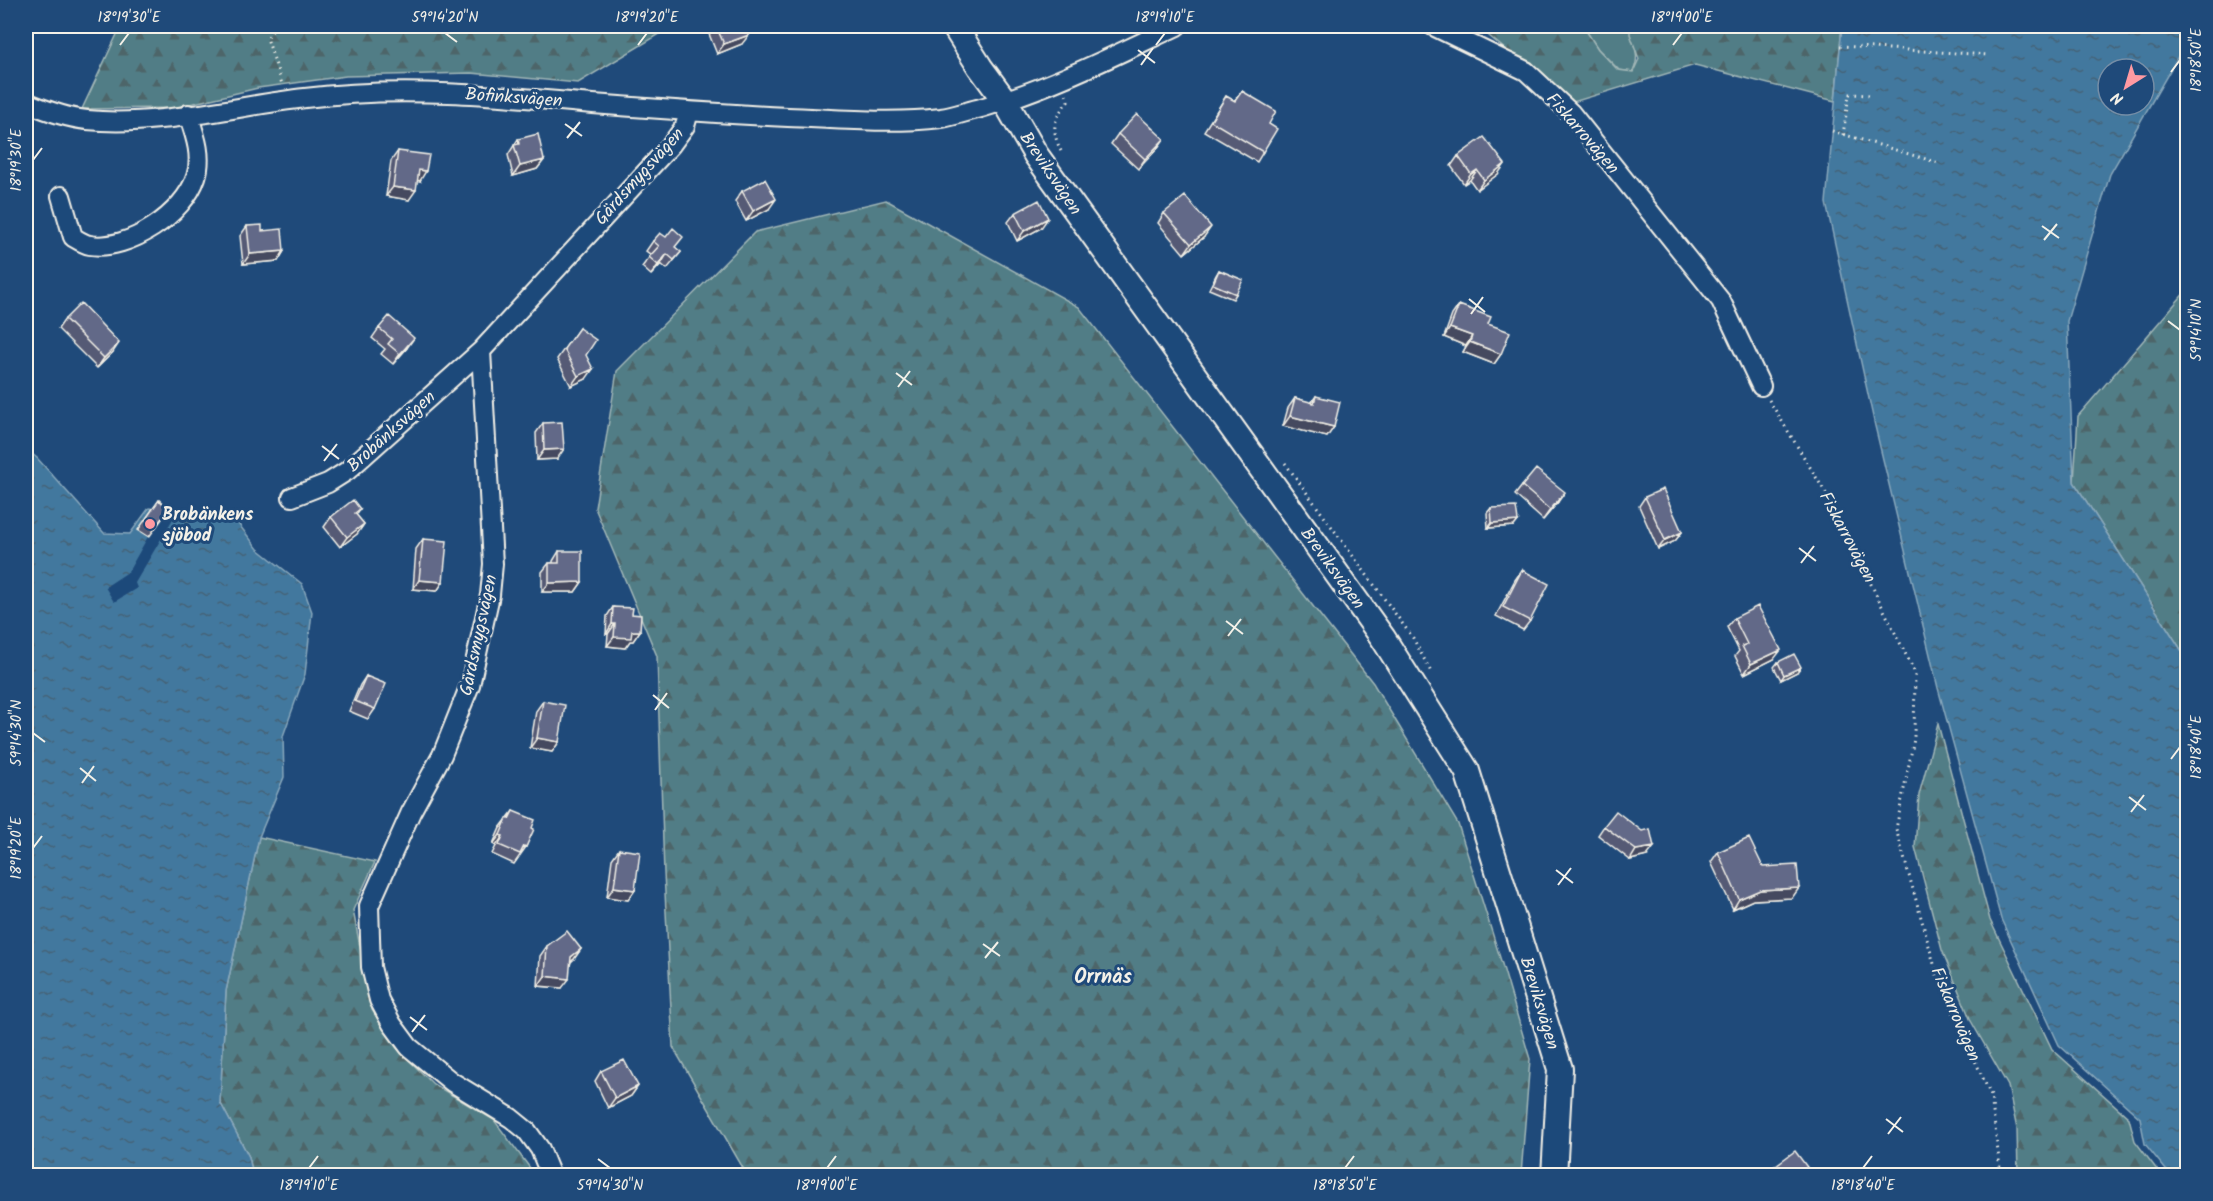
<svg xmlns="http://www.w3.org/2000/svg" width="2213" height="1201" font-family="Kalam,sans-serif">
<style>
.grass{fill:#517d86;stroke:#a2b7b7;stroke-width:1.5}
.forest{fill:url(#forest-firs);stroke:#a2b7b7;stroke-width:1.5}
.water{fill:url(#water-ripples);stroke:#89a8bc;stroke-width:1.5;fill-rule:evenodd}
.pier{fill:#1f4a7a}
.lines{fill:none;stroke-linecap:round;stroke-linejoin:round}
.minor-casing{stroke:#f4f1e8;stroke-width:22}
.major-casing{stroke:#f4f1e8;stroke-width:28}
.path{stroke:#f4f1e8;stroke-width:3;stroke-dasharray:1.5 4.5;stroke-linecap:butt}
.minor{stroke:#1f4a7a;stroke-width:18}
.major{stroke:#1f4a7a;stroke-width:24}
.wall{fill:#545a75;stroke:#f4f1e8;stroke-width:1.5}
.shaded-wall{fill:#454a5f;stroke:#f4f1e8;stroke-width:1.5}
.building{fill:#626988;stroke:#f4f1e8;stroke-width:1.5}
.ticks{fill:none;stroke:#f4f1e8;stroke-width:2}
.poi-dot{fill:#ff9aa2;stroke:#1f4a7a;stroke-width:2}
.labels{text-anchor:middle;stroke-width:6;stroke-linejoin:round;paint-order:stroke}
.street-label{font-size:18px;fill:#f4f1e8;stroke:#1f4a7a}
.poi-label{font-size:18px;font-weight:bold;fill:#f4f1e8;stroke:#1f4a7a;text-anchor:start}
.neighbourhood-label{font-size:20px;font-weight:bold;fill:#f4f1e8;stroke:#1f4a7a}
.neatline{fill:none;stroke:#f4f1e8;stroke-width:2}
.ticks-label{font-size:15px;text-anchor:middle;fill:#f4f1e8}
</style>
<defs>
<pattern id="forest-firs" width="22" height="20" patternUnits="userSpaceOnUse" patternTransform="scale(1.5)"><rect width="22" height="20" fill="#517d86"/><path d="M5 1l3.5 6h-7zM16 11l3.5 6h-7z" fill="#4d6569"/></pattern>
<pattern id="water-ripples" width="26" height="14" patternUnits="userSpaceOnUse" patternTransform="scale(1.5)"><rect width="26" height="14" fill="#42789e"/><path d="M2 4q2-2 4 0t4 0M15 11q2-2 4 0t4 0" fill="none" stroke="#456276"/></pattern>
</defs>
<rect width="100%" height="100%" fill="#1f4a7a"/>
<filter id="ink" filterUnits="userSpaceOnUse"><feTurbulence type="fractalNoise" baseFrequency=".0167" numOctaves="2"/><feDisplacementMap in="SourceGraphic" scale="12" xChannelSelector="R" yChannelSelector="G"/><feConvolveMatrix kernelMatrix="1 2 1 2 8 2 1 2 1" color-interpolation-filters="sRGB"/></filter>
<g filter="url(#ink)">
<path class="grass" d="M1583 26H1630C1631 46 1642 51 1633 72L1619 70 1598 49Z"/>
<path class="forest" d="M121 26H673L578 83 471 73 346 76 258 88 173 108 82 109Z
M1477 26H1583L1598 49 1618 70 1633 72 1639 59 1630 34V26H1842L1835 101 1695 65 1570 103Z
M886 200 1079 307 1373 683 1458 824 1502 964 1530 1059 1521 1175H747L673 1047 664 873 657 656 595 508 617 371 755 232Z
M2187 290V659L2074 482 2078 416Z
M1938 724 1990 920 2052 1049 2129 1118 2135 1141 2161 1175H2018L2017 1129 2008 1086 1971 1021 1942 950 1915 847 1919 795Z
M259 837 375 862 353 910 372 1010 396 1047 433 1084 494 1120 530 1168V1175H253L249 1157 220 1102 226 991Z"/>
<path class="water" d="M1842 26H2187V41L2110 174 2067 321 2074 482 2187 659V1175H2170L2145 1144 2140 1118 2059 1045 2001 919 1938 688 1875 426 1826 203ZM2108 69H2144V105H2108Z
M26 449 37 458 104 533 130 534 149 508 236 521 258 549 302 584 312 612 305 674 283 736 284 777 259 837 226 991 220 1102 249 1157 253 1175H26Z"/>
<path class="pier" d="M163 510 177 512 135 583 137 588 114 602 105 587 128 572Z"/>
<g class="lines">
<g class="minor-casing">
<path id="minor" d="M1433 26 1526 71 1571 113 1721 301 1761 386
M26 102C45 110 66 118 87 120 158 127 235 106 305 98 401 86 497 95 593 104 658 109 723 114 788 117 839 119 890 124 941 118 955 116 968 111 981 108 1050 88 1113 56 1177 26
M61 196 73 237C78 240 84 244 90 245 129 251 184 214 196 177 203 156 195 135 188 114
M292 497 328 483 347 471 481 351
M551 1176 540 1149 527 1131 511 1118 452 1082 409 1047 392 1024 379 1000 371 967 369 906 411 812 442 755 470 685 490 595 493 564 481 351 671 145 685 126 689 112"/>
</g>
<g class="major-casing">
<path id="major" d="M954 26 980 67 1005 101 1036 155 1383 638 1467 771 1560 1069 1554 1176"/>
</g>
<path class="path" d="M276 26 267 38 282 84
M1840 46 1989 55
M1832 131 1939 163
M1843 135 1849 94 1871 95
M1061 151C1051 130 1053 119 1068 101L1066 95
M1769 400 1827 495 1915 673 1914 739 1896 829 1938 978 1991 1096 2001 1176
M1285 463 1413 638 1431 672"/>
<use href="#minor" class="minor"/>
<use href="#major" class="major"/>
</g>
<path class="wall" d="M715 26H745L742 44 717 54 709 34Z
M1242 91 1269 124 1263 152 1257 162 1204 131 1226 96 1234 101Z
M1118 134 1157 149 1138 169 1111 144Z
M518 139 544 160 537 169 513 176 508 155Z
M398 151 420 181 417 180 409 200 386 196 391 161Z
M1458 156 1498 174 1477 190 1470 180 1464 184 1451 166Z
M742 191 769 209 746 221 735 201Z
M1015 213 1041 228 1017 241 1008 222Z
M1164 213 1204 237 1184 254 1158 223Z
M247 226 284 251 278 261 243 264 240 236Z
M653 241 676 248 681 252 667 269 661 264 651 275 642 267 651 255 646 251Z
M1219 270 1236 294 1233 299 1209 289 1216 275Z
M1459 305 1488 324 1501 354 1494 364 1463 352 1466 346 1444 337 1452 315Z
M65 319 113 352 97 368 58 329Z
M379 328 407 348 393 364 381 354 385 349 372 338Z
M579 328 586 355V379L571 386 557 359Z
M1316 396 1334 427 1327 437 1283 426 1288 408 1295 398 1311 403Z
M543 423 557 459 537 460 536 433Z
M1522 486 1558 502 1543 520 1515 495Z
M1645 497 1682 532 1675 541 1658 549 1639 506Z
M159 500 169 509 149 537 138 530Z
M1491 508 1518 521 1514 526 1488 528 1487 513Z
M360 509 356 515 364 524 357 534 340 547 324 527 331 517Z
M423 539 443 582 437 591 413 589 416 549Z
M559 551 582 582 575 592H542V572L549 563H553V561Z
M1522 570 1530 621 1523 630 1496 616 1515 580Z
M613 607 632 614 640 631 633 641H630L625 648 607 646 608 634H606L607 616Z
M1734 618 1774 659 1744 674 1735 656 1739 651 1727 627Z
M1778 662 1797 672 1781 680 1774 667Z
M366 676 375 709 368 719 349 711 360 685Z
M543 701 559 742 552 752 530 748 536 711Z
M513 811 532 828 526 847 514 864 492 854 496 846 493 844 500 828Z
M1604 826 1647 856 1630 860 1598 835Z
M619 849 635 890 628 900 607 897 612 859Z
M1718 852 1763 867 1792 898 1753 900 1733 909 1711 862Z
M547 946 581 949 574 959 571 962 562 988 538 986 540 956Z
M601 1071 638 1086 631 1096 608 1108 595 1081Z"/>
<path class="shaded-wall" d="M749 35 742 44 717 54 724 44Z
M1164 139 1157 149 1138 169 1145 159Z
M544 160 537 169 513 176 520 166Z
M1505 164 1498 174 1477 190 1484 180Z
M419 170 426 171 420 181 412 179Z
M1477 170 1470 180 1464 184 1471 174Z
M393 187 416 190 409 200 386 196Z
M776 199 769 209 746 221 753 211Z
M1048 218 1041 228 1017 241 1024 231Z
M1211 227 1204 237 1184 254 1191 244Z
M284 251 278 261 243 264 250 254Z
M667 254 661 264 651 275 658 265Z
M1450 328 1472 336 1466 346 1444 337Z
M414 338 407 348 393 364 400 354Z
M1470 342 1501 354 1494 364 1463 352Z
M119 343 113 352 97 368 104 358Z
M593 369 586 379 571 386 578 376Z
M1290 416 1334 427 1327 437 1283 426Z
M564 449 557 459 537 460 544 450Z
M1565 492 1558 502 1543 520 1550 510Z
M1518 521 1514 526 1488 528 1492 523Z
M364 524 357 534 340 547 347 537Z
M1682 532 1675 541 1658 549 1665 540Z
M419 580 443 582 437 591 413 589Z
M582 582 575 592H542L549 583Z
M612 624H615L608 634H606Z
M632 631H640L633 641H630L625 648 607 646 614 637Z
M1781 650 1774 659 1744 674 1751 664Z
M1801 667 1797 672 1781 680 1784 675Z
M537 738 559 742 552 752 530 748Z
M500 835 503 836 496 846 493 844Z
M1654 847 1647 856 1630 860 1636 850Z
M614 887 635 890 628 900 607 897Z
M1799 888 1792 898 1753 900 1733 909 1739 899 1760 890Z
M581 949 574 959 564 967 571 957Z
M545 976 569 979 562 988 538 986Z
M638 1086 631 1096 608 1108 615 1098Z
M1807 1167 1801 1176H1795Z"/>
<path class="building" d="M716 26H745L749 35 724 44Z
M1242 91 1276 111 1269 124 1277 129 1263 152 1211 121 1226 96 1235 101Z
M1137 114 1164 139 1145 159 1118 134Z
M538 134 544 160 520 166 514 145 519 144 518 139Z
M1484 137 1505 164 1484 180 1477 170 1471 174 1458 156Z
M398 151 429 155 426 171 419 170 416 190 393 187Z
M765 179 776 199 753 211 742 191Z
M1185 196 1211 227 1191 244 1164 213Z
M1039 200 1048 218 1024 231 1015 213Z
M262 225V231L282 229 284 251 250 254 247 226Z
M673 228 683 237 675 247 681 252 674 260 667 254 658 265 649 257 659 246 653 241 660 233 666 237Z
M1219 270 1243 280 1236 294 1213 284Z
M81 303 119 343 104 358 65 319Z
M1459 305 1491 317 1488 324 1510 332 1501 354 1470 342 1472 336 1450 328Z
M389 316 414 338 400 354 388 344 392 339 379 328Z
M579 328 596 340 586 355 593 369 578 376 564 349Z
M1316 396 1340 402 1334 427 1290 416 1295 398 1314 403Z
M562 422 564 449 544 450 543 423Z
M1536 469 1565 492 1550 510 1522 486Z
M1663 489 1682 532 1665 540 1645 497Z
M159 500 169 509 155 527 145 520Z
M353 500 360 509 355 513 364 524 347 537 331 517Z
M1516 507 1518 521 1492 523 1491 508Z
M423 539 447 541 443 582 419 580Z
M559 551H582V582L549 583V563H559Z
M1522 570 1549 584 1530 621 1503 607Z
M1758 606 1781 650 1751 664 1742 646 1747 644 1734 618Z
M613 607 633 608 632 614 641 615 640 631H632L631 638 614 637 615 624H612Z
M1794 654 1801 667 1784 675 1778 662Z
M366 676 386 684 375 709 355 701Z
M543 701 565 705 559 742 537 738Z
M513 811 535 820 532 828 534 829 526 847 524 846 520 854 499 845 503 836 500 835 507 818 509 819Z
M1616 811 1642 831 1650 829 1654 847 1636 850 1604 826Z
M1749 838 1763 867 1797 865 1799 888 1760 890 1739 899 1718 852Z
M619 849 640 852 635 890 614 887Z
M567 931 581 949 571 957 569 979 545 976 547 946Z
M624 1060 638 1086 615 1098 601 1071Z
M1795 1151 1807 1167 1795 1176H1761Z"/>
</g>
<path class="ticks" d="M445 33 457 42M120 45 129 33M638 45 647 33M1156 45 1165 33M1673 45 1682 33M1138 50 1155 63M1141 65 1153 48M2171 72 2180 60M565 124 582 136M567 138 580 122M33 160 42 148M2042 226 2059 238M2044 240 2057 224M1469 299 1485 312M1471 314 1483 297M2168 321 2180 330M896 373 912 385M898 387 910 371M322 446 339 459M324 461 337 444M1799 548 1816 561M1801 563 1814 546M1226 621 1243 634M1228 636 1241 619M653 695 669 708M655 710 667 693M33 733 45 742M2171 759 2180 747M80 768 96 781M82 783 94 766M2129 797 2146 810M2131 812 2144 795M33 848 42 836M1556 870 1573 883M1558 885 1571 868M983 944 1000 956M985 958 998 942M410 1017 427 1030M412 1032 425 1015M1886 1119 1903 1132M1888 1134 1901 1117M598 1159 610 1168M309 1168 318 1156M827 1168 836 1156M1345 1168 1354 1156M1863 1168 1872 1156"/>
<circle class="poi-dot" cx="150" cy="524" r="6"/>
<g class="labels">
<g class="street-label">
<text transform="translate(514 97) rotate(4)" y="6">Bofinksvägen</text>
<text transform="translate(1583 133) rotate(49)" y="6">Fiskarrovägen</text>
<text transform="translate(1051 173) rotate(56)" y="6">Breviksvägen</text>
<text transform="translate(639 176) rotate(-48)" y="6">Gärdsmygsvägen</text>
<text transform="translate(391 431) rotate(-42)" y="6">Brobänksvägen</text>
<text transform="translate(1848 537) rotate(62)" y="6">Fiskarrovägen</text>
<text transform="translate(1333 568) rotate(54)" y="6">Breviksvägen</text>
<text transform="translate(478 635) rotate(-78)" y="6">Gärdsmygsvägen</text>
<text transform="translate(1540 1003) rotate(73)" y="6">Breviksvägen</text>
<text transform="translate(1956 1014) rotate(67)" y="6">Fiskarrovägen</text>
</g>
<g class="poi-label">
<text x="162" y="520">Brobänkens<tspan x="162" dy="21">sjöbod</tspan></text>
</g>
<g class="neighbourhood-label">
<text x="1103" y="983">Orrnäs</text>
</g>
</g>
<rect width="2213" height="1201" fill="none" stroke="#1f4a7a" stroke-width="66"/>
<g transform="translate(2126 87) rotate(217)"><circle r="28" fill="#1f4a7a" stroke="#748da6" stroke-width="1.5"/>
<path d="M0-4.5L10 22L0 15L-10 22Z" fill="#ff9aa2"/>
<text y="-9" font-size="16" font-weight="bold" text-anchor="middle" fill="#f4f1e8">N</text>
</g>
<rect x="33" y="33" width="2147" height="1135" class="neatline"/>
<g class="ticks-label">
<text x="129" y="22">18°19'30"E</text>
<text x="445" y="22">59°14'20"N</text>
<text x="647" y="22">18°19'20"E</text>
<text x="1165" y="22">18°19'10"E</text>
<text x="1682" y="22">18°19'00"E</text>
<text transform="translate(2196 60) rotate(-90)" y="5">18°18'50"E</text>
<text transform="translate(16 160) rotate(-90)" y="5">18°19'30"E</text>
<text transform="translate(2196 330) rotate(-90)" y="5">59°14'10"N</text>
<text transform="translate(16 733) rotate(-90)" y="5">59°14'30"N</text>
<text transform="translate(2196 747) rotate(-90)" y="5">18°18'40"E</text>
<text transform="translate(16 848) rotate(-90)" y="5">18°19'20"E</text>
<text x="309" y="1190">18°19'10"E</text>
<text x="610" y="1190">59°14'30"N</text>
<text x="827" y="1190">18°19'00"E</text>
<text x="1345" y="1190">18°18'50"E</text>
<text x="1863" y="1190">18°18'40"E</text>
</g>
</svg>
